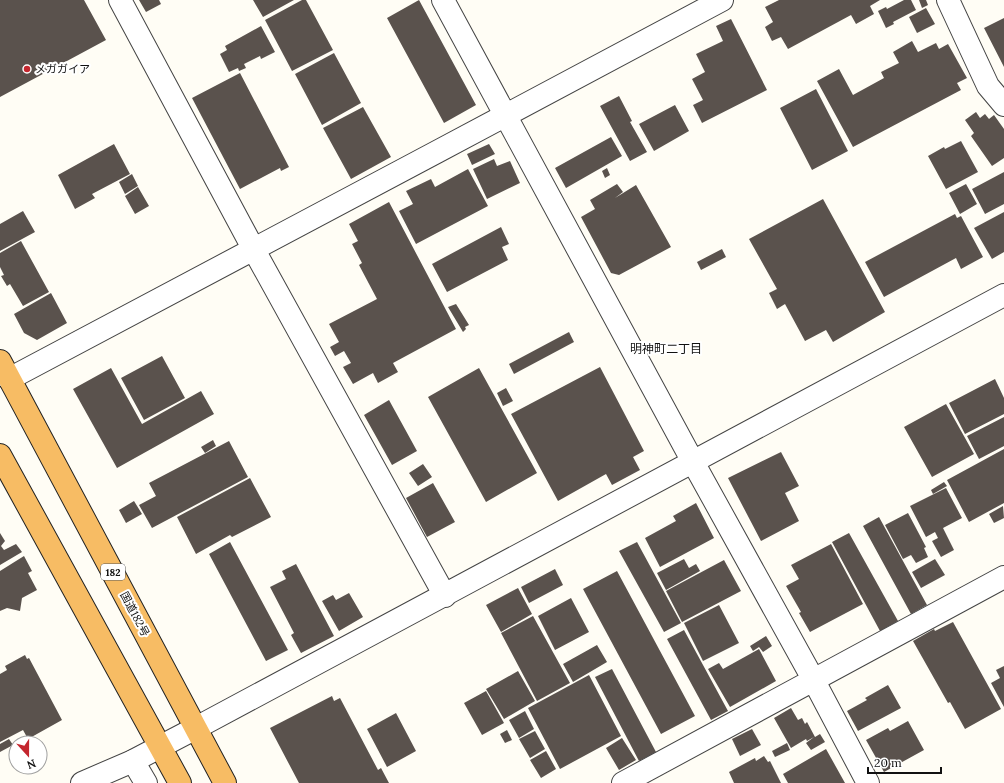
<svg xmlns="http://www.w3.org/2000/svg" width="1004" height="783" font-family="Lora,'Noto Sans JP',serif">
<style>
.building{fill:#5a524d}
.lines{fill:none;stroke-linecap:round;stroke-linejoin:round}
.minor-casing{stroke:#444;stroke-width:24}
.tertiary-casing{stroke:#444;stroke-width:24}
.trunk-casing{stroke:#222;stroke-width:24}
.minor{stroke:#fff;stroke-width:22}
.tertiary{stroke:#fff;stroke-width:22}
.trunk{stroke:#f7bc64;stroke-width:22}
.poi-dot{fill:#c4262e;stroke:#fff;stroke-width:1.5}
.labels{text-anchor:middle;stroke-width:4;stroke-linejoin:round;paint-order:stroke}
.shield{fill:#fff;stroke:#585858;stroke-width:1}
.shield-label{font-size:10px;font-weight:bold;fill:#111}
.poi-label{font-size:11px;fill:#111;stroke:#fff;text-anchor:start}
.street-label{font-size:11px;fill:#111;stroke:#fff}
.neighbourhood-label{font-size:12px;fill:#111;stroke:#fff}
</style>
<rect width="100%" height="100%" fill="#fffdf5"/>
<path class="building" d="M0 0H84L106 40 0 97Z
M139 0H159L161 4 146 12Z
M253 0H294L263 17Z
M302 0H306L333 50 292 71 265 20Z
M419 0 476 105 444 123 387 18Z
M779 0H880L870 6 874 14 856 24 851 15 788 49 781 37 772 41 765 27 773 22 765 7Z
M904 0H911L916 10 893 22 894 24 886 28 878 11 886 7 887 9Z
M919 0H926L928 5 922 8Z
M926 8 935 24 917 33 909 17Z
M1004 18V67L984 28Z
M731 19 767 90 702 123 693 105 703 100 692 79 705 72 696 54 723 41 716 26Z
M261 26 275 52 261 59 260 56 244 64 246 68 239 71 238 68 229 72 220 54 227 50 225 46Z
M912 41 918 52 936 43 939 49 948 44 967 78 957 83 961 90 853 147 817 81 839 69 853 95 884 78 881 72 899 63 893 52Z
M334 53 361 103 322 125 295 74Z
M240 73 289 167 281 171 280 168 240 189 192 98Z
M816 89 848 151 812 170 780 108Z
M619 96 632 121 630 122 647 152 630 161 600 106Z
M675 105 689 131 654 151 639 124Z
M363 107 391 157 351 179 323 128Z
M976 112 980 118 985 114 989 119 994 115 1004 129V158L992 166 971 136 974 133 965 120Z
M611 137 622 156 566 188 555 168Z
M961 141 978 172 946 189 928 156 944 147 945 149Z
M114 144 130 174 92 194 95 198 75 209 58 175Z
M489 144 495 154 472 165 467 154Z
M494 159 497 166 510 161 520 183 487 199 473 169Z
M607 168 610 175 605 178 602 171Z
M468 169 488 206 416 244 399 211 413 204 406 191 431 179 435 187Z
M1004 172V204L985 214 972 189Z
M132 174 138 186 125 194 119 182Z
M617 184 623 192 615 198 636 185 671 247 619 275 611 273 581 217 595 209 590 200Z
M966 184 977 204 960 214 949 193Z
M138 187 149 206 135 214 125 196Z
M823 199 885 312 833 342 826 330 805 341 785 304 777 309 769 293 777 289 749 239Z
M389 202 456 329 393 363 398 372 378 383 373 373 353 384 343 367 351 363 344 351 335 356 330 347 339 342 329 324 377 299 359 265 362 263 352 244 358 241 349 224Z
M23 211 35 232 0 251V224Z
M1004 212V252L992 259 974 228Z
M955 214 957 218 961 216 983 257 961 269 956 258 884 297 865 262Z
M501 227 509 244 502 247 508 260 447 292 432 264Z
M21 241 49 292 23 306 10 284 7 286 1 276 4 275 0 267V253Z
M722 249 726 257 701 270 697 262Z
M51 293 67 323 37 340 24 333 14 314Z
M456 304 469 325 465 327 466 329 463 332 448 307Z
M569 332 574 342 514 374 509 364Z
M162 356 185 398 144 420 121 378Z
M600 367 644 451 633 457 640 470 612 485 606 474 558 501 511 414Z
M111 368 142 424 201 391 214 414 117 468 73 389Z
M479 368 537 473 486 502 428 397Z
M995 379 1004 398V414L965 434 949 403Z
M506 388 513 401 503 406 497 393Z
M389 400 417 451 392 465 364 415Z
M946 404 974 454 932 477 904 427Z
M1004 417V446L979 459 967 436Z
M213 440 216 446 205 453 201 447Z
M229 441 248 477 152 528 139 505 156 496 149 483Z
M1004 449V503L969 522 947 480Z
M781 452 799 486 785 493 799 521 761 541 728 478Z
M423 464 432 477 418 486 409 473Z
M250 478 271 517 232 537 230 535 196 554 177 517Z
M944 482 947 486 933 494 931 490Z
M433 483 455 522 427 537 406 498Z
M946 488 962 518 943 528 954 550 941 557 932 541 938 538 935 532 926 537 910 506Z
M134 501 142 514 126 523 119 510Z
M696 503 714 538 660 567 645 538 676 521 673 516Z
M1003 506 1004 518 994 523 989 514Z
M908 513 926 547 924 548 928 557 916 563 911 555 903 559 885 525Z
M879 517 927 605 911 614 863 526Z
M0 533 5 541 1 546 4 550 16 544 22 552 0 565Z
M849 533 898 621 880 631 832 542Z
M230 542 288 650 266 661 209 554Z
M637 542 681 623 664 632 619 551Z
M831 544 863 604 810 632 799 613 801 612 786 586 799 579 791 565Z
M24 556 32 571 28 573 37 590 22 598 20 611 7 608 0 611V571Z
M684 559 689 568 696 564 700 571 666 590 657 573Z
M935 559 945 575 921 588 912 572Z
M724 560 741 591 682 622 666 591Z
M296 564 334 636 301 653 291 635 294 633 270 587 286 579 282 571Z
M555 569 563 585 529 603 521 587Z
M617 571 695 716 661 734 583 589Z
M518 588 532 614 501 632 486 605Z
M349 593 363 617 339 631 322 601 333 595 336 600Z
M571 598 589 632 555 650 538 616Z
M719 605 739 643 703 661 684 623Z
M533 616 570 683 537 701 501 633Z
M953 622 1001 709 965 729 950 702 948 703 913 641 934 629 935 631Z
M684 630 728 711 711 720 667 639Z
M766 636 772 646 763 652 759 647 753 651 750 646Z
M597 645 607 662 573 682 563 664Z
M759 649 776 681 730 707 708 669 719 663 723 669Z
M25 655 27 659 29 658 62 720 28 739 23 730 0 742V674L7 670 5 666Z
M1004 666V707L991 683 1000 678 996 670Z
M612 669 656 752 639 761 595 677Z
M518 671 535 701 504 719 486 689Z
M589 675 621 736 560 769 528 708Z
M888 685 901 708 858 731 847 711 867 700 865 698Z
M486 691 504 723 482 735 464 703Z
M332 696 334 701 340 698 378 770 381 768 389 783H299L270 728Z
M791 708 798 720 802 718 805 724 807 722 815 737 820 734 825 742 811 750 806 743 814 737 807 741 806 739 791 748 774 718Z
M525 711 534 729 519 738 509 720Z
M396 713 416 751 387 767 367 729Z
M908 721 924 750 884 772 866 740 888 728 890 731Z
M752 729 761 745 740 756 732 739Z
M507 730 512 740 505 743 500 734Z
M535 731 545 749 530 758 519 739Z
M622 738 636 760 619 770 606 748Z
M9 739 13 745 0 752V744Z
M787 743 790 750 775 757 772 751Z
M826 749 845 783H788L783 774Z
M546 751 556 769 541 778 530 760Z
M764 756 768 762 770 761 781 783H734L729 772 755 758 756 761Z"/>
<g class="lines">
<g class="minor-casing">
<path id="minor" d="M120 0 254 250 445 596
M443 0 693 462 813 679 868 783
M948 0 988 86 1004 105
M9 379C248 254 484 126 722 0
M196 728 1004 295
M133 761 146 783
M623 783 1004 577"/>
</g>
<g class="tertiary-casing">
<path id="tertiary" d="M82 783 133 761 196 728"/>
</g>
<g class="trunk-casing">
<path id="trunk" d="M0 361 225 783
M0 455 180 783"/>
</g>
<use href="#minor" class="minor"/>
<use href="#tertiary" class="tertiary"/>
<use href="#trunk" class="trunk"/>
</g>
<circle class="poi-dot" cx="27" cy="69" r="4"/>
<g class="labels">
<rect class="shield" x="101" y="564" width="24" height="16" rx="3"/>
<g class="shield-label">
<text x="113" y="576">182</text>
</g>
<g class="poi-label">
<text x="35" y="73">メガガイア</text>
</g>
<g class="street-label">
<text transform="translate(135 614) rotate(62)" y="4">国道182号</text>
</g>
<g class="neighbourhood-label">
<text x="666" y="353">明神町二丁目</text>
</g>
</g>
<g transform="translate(28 755) rotate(159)"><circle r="19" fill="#ffffff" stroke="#a0a0a0"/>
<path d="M0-3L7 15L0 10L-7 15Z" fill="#c4262e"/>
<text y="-6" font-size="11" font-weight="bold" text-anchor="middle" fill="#111111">N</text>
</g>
<path d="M868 767v6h73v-6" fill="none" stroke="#111111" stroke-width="2"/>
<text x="874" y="767" font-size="12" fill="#111111" stroke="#ffffff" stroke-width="3" paint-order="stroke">20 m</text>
</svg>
